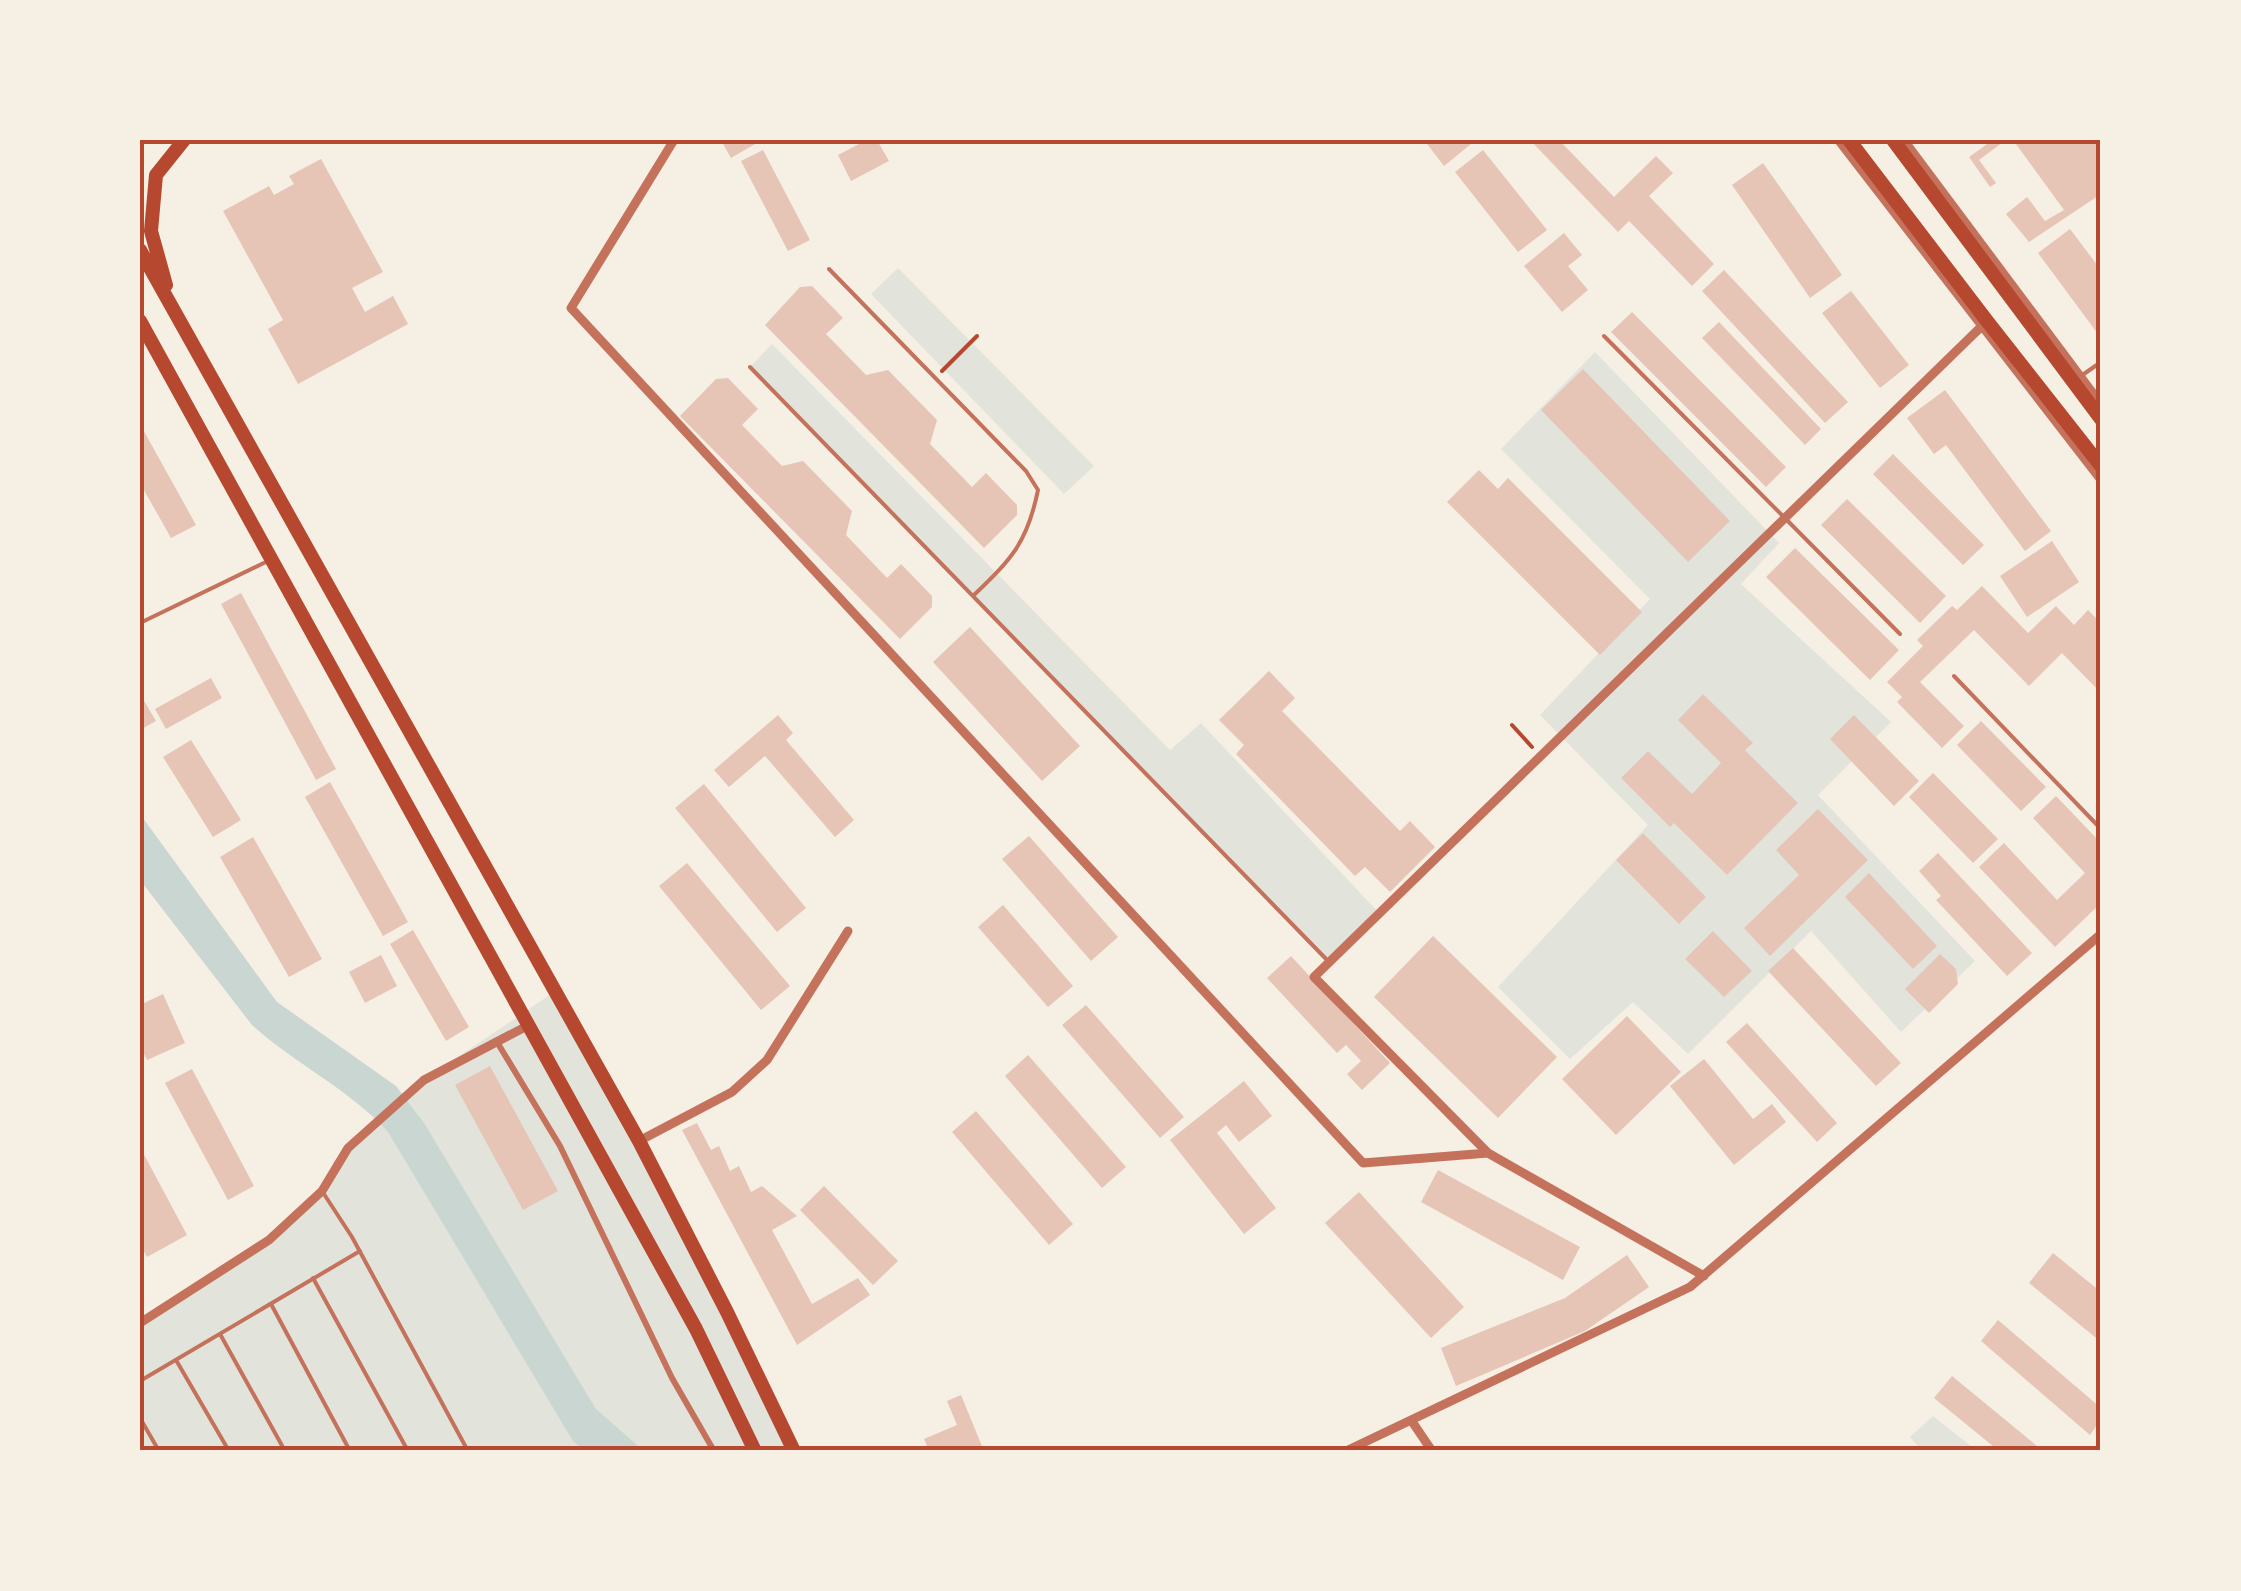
<svg xmlns="http://www.w3.org/2000/svg" width="2241" height="1591" font-family="Barlow,sans-serif">
<style>
.green{fill:#e2e4dc}
.water{fill:#c9d6d2}
.building{fill:#e6c5b7}
.lines{fill:none;stroke-linecap:round;stroke-linejoin:round}
.path{stroke:#b5482f;stroke-width:4}
.service{stroke:#c5725c;stroke-width:4}
.pedestrian{stroke:#c5725c;stroke-width:6}
.minor{stroke:#c5725c;stroke-width:9}
.tertiary{stroke:#c5725c;stroke-width:10}
.primary{stroke:#b5482f;stroke-width:14}
.trunk{stroke:#b5482f;stroke-width:14}
.neatline{fill:none;stroke:#b5482f;stroke-width:4}
</style>
<rect width="100%" height="100%" fill="#f6efe4"/>
<path class="green" d="M898 268 1094 466 1064 494 871 294Z
M772 344 1170 750 1201 723 1380 914 1329 962 750 367Z
M1595 352 1779 543 1741 584 1891 722 1818 795 1975 961 1901 1032 1811 931 1688 1054 1633 1002 1570 1059 1498 987 1648 825 1540 715 1650 599 1501 449Z
M554 992 794 1451H140V1323L269 1240 322 1191 334 1161 424 1080Z
M1933 1416 1977 1451H1922L1910 1437Z"/>
<path class="water" d="M140 814 277 1002 396 1086 424 1123 596 1409 644 1451H585L573 1441 388 1132C349 1089 295 1064 252 1025L140 880Z"/>
<path class="building" d="M721 140H762L731 158Z
M856 140H877L889 161 851 181 838 155 859 144Z
M1424 140H1468L1471 144 1444 166Z
M1530 140H1559L1614 197 1656 156 1673 173 1649 196 1714 264 1692 286 1629 221 1618 232Z
M1993 140H2006L1979 160 1996 183 1990 187 1969 157Z
M2013 140H2101V194L2029 242 2006 214 2027 197 2045 221 2064 210Z
M763 150 810 240 788 251 741 161Z
M1483 150 1547 230 1518 252 1455 172Z
M321 159 383 272 352 288 365 312 393 296 408 324 298 384 268 329 283 320 223 211 269 186 274 195 294 184 289 176Z
M1763 163 1842 275 1810 298 1732 185Z
M2070 229 2101 270V338L2038 253Z
M1564 233 1582 255 1568 266 1588 290 1562 312 1524 266Z
M1724 270 1848 402 1825 423 1702 291Z
M812 286 843 318 826 334 866 375 888 370 937 420 930 444 972 487 986 473 1017 505V515L984 548 765 325 800 287Z
M1851 291 1909 365 1880 388 1822 313Z
M1632 312 1786 467 1766 487 1611 332Z
M1719 322 1821 429 1805 445 1702 338Z
M1583 369 1730 521 1688 562 1541 410Z
M728 378 758 409 742 425 782 466 803 461 852 511 846 535 887 578 901 564 932 596V607L900 639 680 416 716 379Z
M1945 390 2051 531 2025 551 1946 445 1934 454 1907 418Z
M140 424 196 525 171 538 140 483Z
M1893 454 1984 545 1963 565 1873 474Z
M1479 470 1498 489 1508 478 1642 612 1600 655 1447 502Z
M1847 499 1946 596 1920 623 1821 525Z
M2052 541 2079 582 2027 617 2000 576Z
M1795 548 1899 650 1870 680 1766 577Z
M1982 586 2028 633 2056 606 2074 625 2088 610 2101 623V693L2062 653 2029 686 1974 630 1920 682 1964 726 1942 748 1897 702 1902 697 1887 682 1923 646 1917 640 1952 606 1957 610Z
M241 593 336 769 316 780 221 604Z
M970 627 1080 746 1042 781 933 662Z
M1269 671 1295 698 1282 711 1400 831 1410 821 1435 847 1390 892 1365 867 1355 876 1236 754 1244 745 1219 720Z
M211 678 222 698 166 729 155 709Z
M1703 694 1753 743 1745 750 1798 803 1727 875 1674 823 1670 827 1621 778 1648 751 1692 794 1721 763 1678 720Z
M143 699 156 721 140 730V701Z
M778 715 793 733 786 740 854 820 835 837 765 756 729 787 714 770Z
M1854 715 1919 781 1894 806 1830 739Z
M1981 721 2046 787 2021 811 1957 745Z
M191 740 241 820 213 837 163 757Z
M1933 773 1998 839 1973 863 1909 797Z
M330 782 408 922 383 936 305 797Z
M704 784 806 908 777 932 675 808Z
M2056 796 2101 843V903L2055 947 1979 867 2004 843 2057 900 2085 873 2033 818Z
M1818 809 1868 860 1770 956 1744 928 1799 875 1776 850Z
M1643 833 1706 897 1679 924 1616 860Z
M1029 836 1118 937 1091 961 1002 859Z
M253 837 322 959 289 977 220 857Z
M1938 853 2032 953 2007 976 1936 900 1941 896 1919 871Z
M687 863 790 986 761 1010 659 886Z
M1869 873 1937 946 1913 969 1845 897Z
M1003 905 1073 986 1048 1007 978 927Z
M413 930 469 1027 446 1041 390 944Z
M1713 931 1752 971 1724 997 1685 959Z
M1433 936 1557 1057 1498 1118 1374 997Z
M1793 948 1901 1063 1876 1086 1768 971Z
M1940 954 1956 969 1958 984 1929 1013 1905 989Z
M381 955 397 986 365 1003 349 972Z
M1291 956 1390 1063 1362 1090 1347 1074 1361 1061 1346 1045 1337 1053 1267 978Z
M163 994 185 1043 147 1060 140 1046V1005Z
M1086 1005 1184 1117 1160 1138 1062 1025Z
M1627 1016 1681 1072 1616 1135 1562 1079Z
M1747 1023 1837 1123 1817 1142 1726 1042Z
M1028 1055 1126 1167 1102 1188 1005 1076Z
M1704 1059 1753 1119 1772 1104 1786 1122 1734 1165 1670 1086Z
M490 1066 558 1191 523 1210 455 1085Z
M192 1069 254 1186 228 1200 165 1083Z
M1244 1081 1272 1116 1239 1142 1226 1125 1217 1133 1276 1208 1244 1234 1170 1140Z
M976 1111 1073 1224 1049 1245 952 1132Z
M697 1123 711 1150 719 1146 730 1171 739 1166 751 1192 762 1186 797 1216 772 1230 812 1304 858 1278 870 1295 797 1345 682 1130Z
M140 1147 187 1235 147 1257 140 1244Z
M1438 1170 1580 1247 1563 1280 1421 1202Z
M824 1186 898 1261 873 1285 800 1210Z
M1359 1192 1464 1307 1431 1338 1325 1223Z
M2053 1253 2101 1292V1342L2029 1283Z
M1627 1255 1649 1287 1585 1331 1456 1386 1441 1348 1565 1298Z
M1998 1320 2101 1408V1419L2090 1435 1981 1341Z
M1952 1376 2043 1451H1999L1934 1398Z
M961 1395 984 1451H929L924 1439 957 1425 947 1401Z"/>
<g class="lines">
<path class="path" d="M942 371 977 336
M1512 725 1532 747"/>
<path class="service" d="M829 269 1026 471 1038 490C1027 544 1011 559 973 596
M1604 336 1900 634
M750 367 1329 962
M2081 376 2101 362
M140 623 268 561
M1954 676 2101 829
M322 1191 352 1237 468 1451
M313 1278 408 1451
M271 1304 350 1451
M220 1334 285 1451
M176 1360 229 1451
M140 1381 360 1251
M140 1418 159 1451"/>
<path class="pedestrian" d="M497 1042 560 1146 672 1378 714 1451"/>
<path class="minor" d="M674 140 571 308 1363 1163 1488 1153 1704 1276
M639 1141 732 1092 767 1060 848 931
M1488 1153 1314 977 1985 323
M140 1323 269 1240 322 1191 348 1148 424 1080 529 1025
M1411 1420 1432 1451
M1346 1451 1690 1287 2101 934"/>
<path class="tertiary" d="M1839 140 2101 479
M1903 140 2101 405"/>
<path class="primary" d="M1849 140 1987 321 2101 466
M1893 140 2101 419"/>
<path class="trunk" d="M140 250 639 1141 727 1312 794 1451
M166 285 151 231 156 175 184 140
M140 321 696 1329 755 1451"/>
</g>
<rect width="2241" height="1591" fill="none" stroke="#f6efe4" stroke-width="285"/>
<rect x="142" y="142" width="1956" height="1306" class="neatline"/>
</svg>
